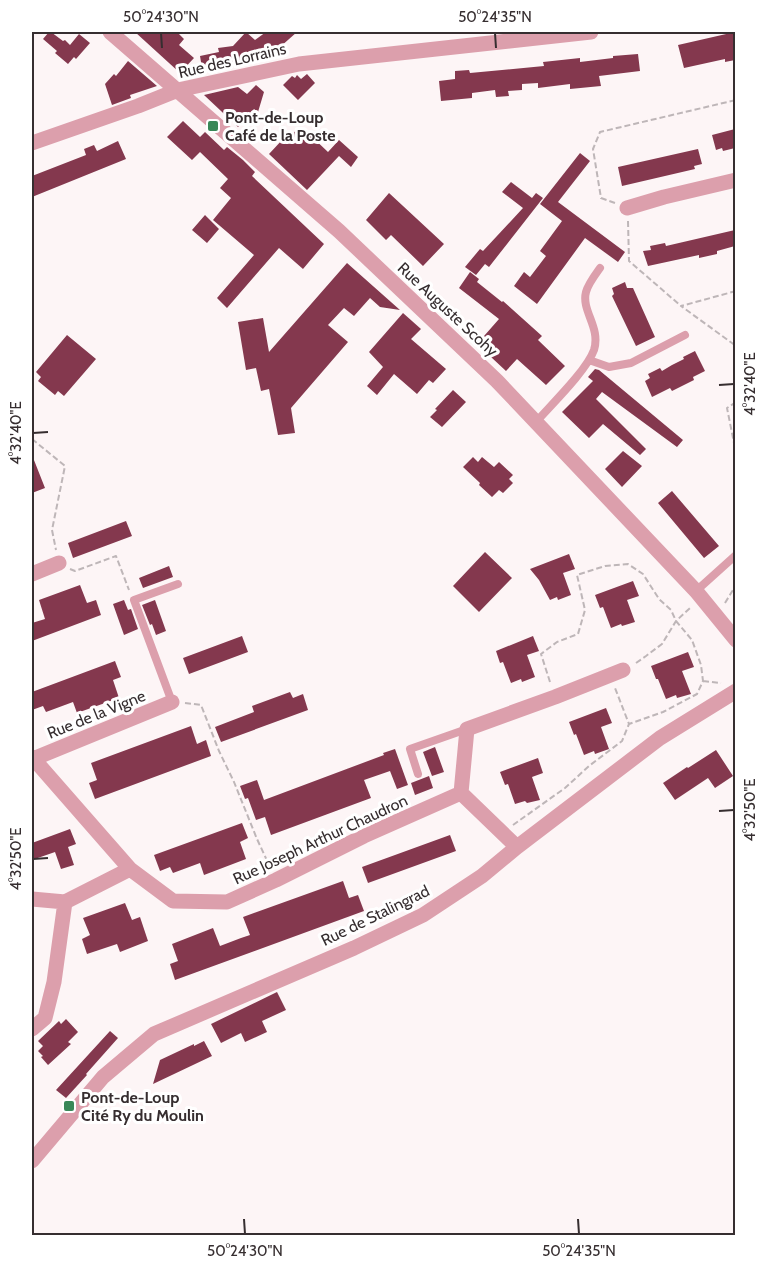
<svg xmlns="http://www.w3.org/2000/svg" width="767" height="1267" font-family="Cabin,sans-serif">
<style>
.building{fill:#84384e}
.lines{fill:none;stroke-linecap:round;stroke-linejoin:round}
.path{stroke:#beb6b8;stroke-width:2;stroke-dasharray:6 3;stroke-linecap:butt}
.service{stroke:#dc9fac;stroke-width:8}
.minor{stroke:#dc9fac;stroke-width:15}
.ticks{fill:none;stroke:#362e30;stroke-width:2}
.poi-dot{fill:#398858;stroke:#fff;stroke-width:2}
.labels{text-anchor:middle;stroke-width:6;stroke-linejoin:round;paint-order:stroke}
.street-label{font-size:16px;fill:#362e30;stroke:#fff}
.poi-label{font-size:16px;font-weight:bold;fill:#362e30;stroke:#fff;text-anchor:start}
.neatline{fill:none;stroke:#362e30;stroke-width:2}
.ticks-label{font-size:15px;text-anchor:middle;fill:#362e30}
</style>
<rect width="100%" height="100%" fill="#fdf5f6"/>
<path class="building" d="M49 32H51L63 41 65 40 70 45 79 34 90 43 76 59 74 57 68 64 55 53 57 51 43 39Z
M135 32H177L184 39 179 45 194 58 180 73Z
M246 32 255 40 266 32H297L271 55 263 56 259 53 255 58 202 68 200 56 219 52 218 48 233 46Z
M735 32V60L725 62V59L684 68 678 45Z
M638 54 640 71 599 76 601 86 570 89V84L538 88V83L522 84V90L508 91 509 96 496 97 495 90 472 93V98L441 101 439 81 455 79V71L469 70 470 73 544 66 543 62 580 58V62L613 58V56Z
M128 61 157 86 130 95 131 98 112 105 105 84 114 74 116 76Z
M307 74 315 83 298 100 283 85 292 76 295 78 297 75 301 79Z
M256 85 264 92 258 112 254 109 238 127 204 95 238 87 247 94Z
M183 121 200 137 205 132 224 150 227 147 243 160 255 172 252 176 324 244 303 269 279 248 227 308 217 298 254 255 213 220 231 198 220 188 228 179 200 152 192 160 167 137Z
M297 129 305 138 309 134 328 152 339 140 358 157 351 167 339 156 307 190 269 154 283 139 286 142Z
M735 129V148L723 151 722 148 716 150 712 135Z
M118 141 126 159 32 197V176L86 155 84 149 94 145 97 151Z
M698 149 702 164 694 166 695 169 622 186 618 167Z
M580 153 590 161 558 202 625 252 618 262 585 238 537 304 514 286 524 272 530 277 546 256 540 251 562 221 540 204Z
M511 182 532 198 536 193 543 198 489 267 485 264 476 275 465 267 480 249 483 251 523 208 502 192Z
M389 193 444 244 423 266 391 235 386 240 366 220Z
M205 215 219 229 207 243 192 230Z
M735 230V246L717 251V254L699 258V255L648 266 643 251 651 250 650 246 665 243 666 246Z
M347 263 400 310 380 307 370 298 354 316 344 308 328 325 348 342 291 408 295 433 278 435 269 389 261 391 256 368 246 370 238 322 263 318 269 352Z
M470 272 479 279 477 282 502 302 503 301 542 336 538 340 565 366 546 385 517 359 506 371 477 344 499 319 459 288Z
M625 282 627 288H633L655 337 636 346 612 296 614 294 612 288Z
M403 313 421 329 411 339 446 369 433 383 429 380 417 394 394 374 377 395 367 386 383 367 369 352Z
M67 335 96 359 64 396 58 391 55 395 38 381 41 377 36 372Z
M695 351 705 371 693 377 694 380 672 391 670 388 652 397 645 381 650 378 648 374 660 368 662 371 672 365 684 359 683 357Z
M595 369 599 370 683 440 677 447 602 392 596 399 646 449 640 455 603 424 589 438 562 412 593 381 588 377Z
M453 390 466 402 442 427 430 417 437 410 435 409Z
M623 451 642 466 622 487 605 469Z
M32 455 45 488 32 493Z
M473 457 478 462 482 457 494 467 499 462 513 475 509 479 513 483 503 493 499 490 492 497 479 485 480 483 463 467Z
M672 491 719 546 704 558 658 503Z
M126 521 132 536 73 558 68 543Z
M485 552 512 578 479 612 453 586Z
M569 554 575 569 563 573 571 595 558 600 557 597 550 600 539 580 530 569Z
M169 566 173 577 143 588 139 578Z
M633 581 639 596 627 600 635 622 622 626 621 624 611 628 603 607 600 608 595 595Z
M80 585 87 603 96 600 101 615 32 641V623L45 619 39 600Z
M124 600 128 610 131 609 138 629 124 635 113 604Z
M155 600 166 631 156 635 152 624 150 625 142 605Z
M242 636 248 652 189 674 183 658Z
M533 636 539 651 527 655 535 677 522 682 521 679 511 683 503 662 500 663 496 651Z
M688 652 694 667 682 671 691 694 677 698 676 695 666 699 658 679H656L651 666Z
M115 661 121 677 113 680 119 698 77 713 73 702 46 712 43 706 32 710V692Z
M290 692 293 698 303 694 308 710 221 742 215 727 254 712 252 706Z
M606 708 612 723 601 727 609 749 595 754 594 751 584 755 576 734 574 735 569 722Z
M191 726 197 744 206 740 211 756 95 799 89 783 97 780 91 763Z
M435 747 444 772 432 776 423 752Z
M395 749 408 785 397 789 390 771 364 780 371 798 271 835 265 817 256 820 248 798 245 799 240 786 257 780 264 800 384 755 383 753Z
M716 750 733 776 715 788 708 778 675 800 663 783 687 767 688 768Z
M538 758 543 773 532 777 540 800 527 803 525 801 515 804 508 784 505 785 500 772Z
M429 776 433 788 415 795 411 783Z
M242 823 248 838 240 842 246 859 204 875 200 863 173 873 170 867 160 871 154 855Z
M70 829 76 844 68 847 74 865 61 869 55 852 32 860V843Z
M450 835 456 851 368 883 362 867Z
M343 881 349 898 358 895 364 911 175 980 170 964 178 961 172 944 213 928 220 946 241 938 250 935 243 917Z
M125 903 132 920 140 917 148 941 120 952 117 944 87 954 82 939 90 935 83 918Z
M277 992 286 1010 262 1021 267 1032 245 1042 241 1033 221 1043 211 1024Z
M66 1019 78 1032 68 1042 71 1044 48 1065 41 1057 43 1056 38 1051 43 1046 38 1041 59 1021 61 1024Z
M110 1031 118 1038 86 1074 87 1075 66 1098 56 1090Z
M204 1041 212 1056 153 1084 160 1060 194 1044V1046Z"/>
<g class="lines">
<path class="path" d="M615 203 601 198 593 149 600 132 736 100
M628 221 629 261 681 306
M736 291 681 306 736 346
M736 402 727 408 736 453
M32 439 65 466 52 530 56 550
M70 569 75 571 116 556 129 590
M725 603 736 585
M636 663 646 656 662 644 676 621 690 608
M703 681 721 683
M550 682 541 654 557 642 578 634 585 610 577 575 605 566 628 564 643 574 659 599 671 610 676 621 692 640 701 665 703 681 697 694 663 712 629 724 615 688
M185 703 201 705 219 751 234 782 257 839 270 867
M513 825 565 788 589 766 622 741 629 724"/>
<path class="service" d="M589 360 609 367 631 363 685 335
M536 422C551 405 587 370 594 350 601 327 581 311 586 292 588 284 595 275 600 268
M696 591 736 555
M172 702 134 600 178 584
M418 774 410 749 467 729"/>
<path class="minor" d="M110 32 339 231 497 381 696 591 736 640
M32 143 138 106 178 90 299 64 591 32
M627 208 664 197 736 180
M32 574 59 563
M32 757 130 869 173 901 227 902 276 880 364 836 461 793 517 847
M33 759 172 702
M461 793 467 729 555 697 623 670
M32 899 65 902 130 869
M32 1029 45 1018 54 982 65 902
M32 1161 103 1077 154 1034 354 948 423 915 482 876 517 847 660 738 736 691"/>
</g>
<path class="ticks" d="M161 33 162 48M495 33 496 48M719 385 734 384M33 433 48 432M719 811 734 810M33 859 48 858M244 1219 245 1234M578 1219 579 1234"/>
<g class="poi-dot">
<rect x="207" y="120" width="12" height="12" rx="3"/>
<rect x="63" y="1100" width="12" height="12" rx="3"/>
</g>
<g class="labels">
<g class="street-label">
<text transform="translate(232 60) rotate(-13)" y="6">Rue des Lorrains</text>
<text transform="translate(448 309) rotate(43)" y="6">Rue Auguste Scohy</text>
<text transform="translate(96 714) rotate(-22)" y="6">Rue de la Vigne</text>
<text transform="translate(320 839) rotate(-25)" y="6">Rue Joseph Arthur Chaudron</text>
<text transform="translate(375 915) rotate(-26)" y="6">Rue de Stalingrad</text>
</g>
<g class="poi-label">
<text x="225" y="123">Pont-de-Loup<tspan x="225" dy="18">Café de la Poste</tspan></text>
<text x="81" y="1103">Pont-de-Loup<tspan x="81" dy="18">Cité Ry du Moulin</tspan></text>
</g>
</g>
<rect width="767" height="1267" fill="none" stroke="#ffffff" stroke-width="66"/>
<rect x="33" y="33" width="701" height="1201" class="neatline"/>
<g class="ticks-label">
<text x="161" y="22">50°24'30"N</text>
<text x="495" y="22">50°24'35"N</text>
<text transform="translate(750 384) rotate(-90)" y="5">4°32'40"E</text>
<text transform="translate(16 433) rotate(-90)" y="5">4°32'40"E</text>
<text transform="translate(750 810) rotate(-90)" y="5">4°32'50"E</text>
<text transform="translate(16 859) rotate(-90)" y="5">4°32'50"E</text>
<text x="245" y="1256">50°24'30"N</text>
<text x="579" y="1256">50°24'35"N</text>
</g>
</svg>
